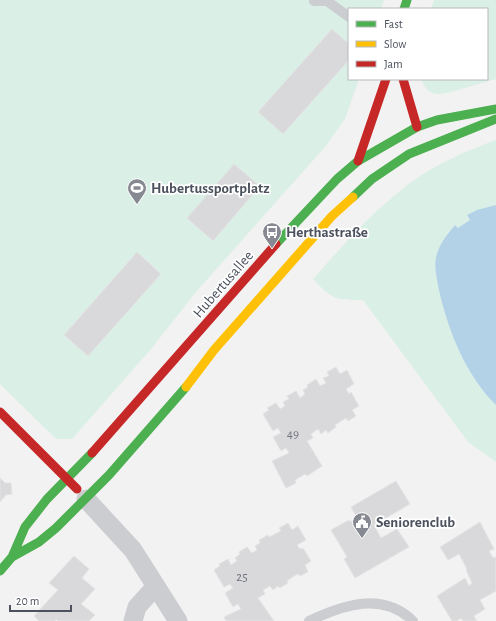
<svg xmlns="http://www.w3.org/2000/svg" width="496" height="621" font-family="'Alegreya Sans',sans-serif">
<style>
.green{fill:#daefe6}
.water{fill:#b3d2e8}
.building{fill:#d9d9db;stroke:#e4e4e5}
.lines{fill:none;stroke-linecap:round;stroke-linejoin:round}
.lane{stroke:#cccdd0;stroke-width:10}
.street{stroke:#cccdd0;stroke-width:19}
.fast{stroke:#4caf50;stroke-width:9}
.slow{stroke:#ffc107;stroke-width:9}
.jam{stroke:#c62828;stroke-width:9}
.labels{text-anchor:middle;stroke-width:3.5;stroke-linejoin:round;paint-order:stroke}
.number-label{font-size:13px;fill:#70747e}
.poi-label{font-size:15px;font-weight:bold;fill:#4b515d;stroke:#fff;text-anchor:start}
.street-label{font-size:15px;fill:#4b515d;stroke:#fff}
</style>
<rect width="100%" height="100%" fill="#f3f2f2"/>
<path class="green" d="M0 0H384L381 9H349V79H359L345 119 325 147 196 292 151 349 72 439H56L0 384Z
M434 0H496V79C483 82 448 95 436 94 428 93 423 86 422 79H487V9H431Z
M496 140V205L467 216 470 220 458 228 454 225 447 234 436 257V275L446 317 475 378 496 405V462L468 442 363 300C335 300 333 300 313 279 342 246 371 213 406 186 431 166 466 151 496 140Z"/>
<path class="water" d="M496 205V405C466 375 448 331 439 290 437 280 434 267 436 257 439 245 447 234 455 225L458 228 470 220 467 215 477 210Z"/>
<path class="building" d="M332 29 349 44V60L283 134 258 112Z
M234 164 260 186 213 241 187 218Z
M137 252 161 274 88 356 64 335Z
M336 367 340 374 347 370 354 384 346 389 349 394 351 392 359 406 352 410 356 416 348 421 346 418 335 425 336 427 328 433 326 430 321 434 318 429 311 434 313 438 307 441 322 466 307 476 305 474 295 480 296 483 286 488 272 461 289 453 286 448 281 451 273 437 281 433 278 428 273 431 263 414 269 410 267 408 276 403 280 409 285 406 283 402 289 399 287 396 296 391 300 398 305 394 303 390 308 387 307 385 316 379 320 386 326 383 323 378 329 376 327 372Z
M0 478 5 483H11L12 494 6 495 0 502Z
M396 481 410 504 374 525 381 538 397 529 409 547 355 578 344 559 347 557 331 530 349 520 350 522 357 518 351 507Z
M480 522 494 549 489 551 493 558 496 557V591L480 600 485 609 474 616 477 621H463L461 618 457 621H452L437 596 465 578 469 586 472 583 466 570 467 569 459 554 448 560 440 547Z
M288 523 292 530 298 526 306 540 297 545 300 549 303 548 311 561 305 565 308 572 300 576 298 574 294 576 287 581 288 583 280 588 278 586 273 590 270 586 263 590 265 594 258 598 274 621H226L224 617 241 609 238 604 233 607 225 593 233 588 230 584 224 587 214 570 220 566 219 564 228 559 231 565 237 561 235 558 240 554 239 552 247 547 252 553 257 550 255 546 260 543 259 540 268 535 269 537 281 531 279 528Z
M74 556 89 569 82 578 95 589 81 604 95 615 89 621H58L56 619 55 621H39L34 616 58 590 49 583Z"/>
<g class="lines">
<path class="lane" d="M314 1H327L349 17
M309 621C343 605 382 591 413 621"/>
<path class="street" d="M86 499 133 550 178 621
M133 621 137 607 156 586"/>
<path class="fast" d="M404 9 407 0
M353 197 372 179 409 154 496 119
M276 244 337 179 358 161 417 127 437 120 496 109
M12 557 39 542 56 528 109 475 186 387
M0 571 12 557 25 527 47 499 92 453"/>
<path class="slow" d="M186 387 214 350 332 216 353 197"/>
<path class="jam" d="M403 79 417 127
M358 161 386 79
M0 412 77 489
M92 453 276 244"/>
</g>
<defs>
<g id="stadium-pin" transform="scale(1)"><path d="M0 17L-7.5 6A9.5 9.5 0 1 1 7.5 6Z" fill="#868991" stroke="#fff"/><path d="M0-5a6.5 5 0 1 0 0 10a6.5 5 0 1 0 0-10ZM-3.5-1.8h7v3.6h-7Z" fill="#fff"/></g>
<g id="bus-pin" transform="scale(1)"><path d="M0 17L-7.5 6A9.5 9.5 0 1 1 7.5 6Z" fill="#868991" stroke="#fff"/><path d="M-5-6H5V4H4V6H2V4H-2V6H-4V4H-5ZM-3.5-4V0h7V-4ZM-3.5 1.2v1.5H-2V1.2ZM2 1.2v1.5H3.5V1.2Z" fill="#fff"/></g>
<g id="civic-pin" transform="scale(1)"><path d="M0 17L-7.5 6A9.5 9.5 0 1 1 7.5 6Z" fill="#868991" stroke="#fff"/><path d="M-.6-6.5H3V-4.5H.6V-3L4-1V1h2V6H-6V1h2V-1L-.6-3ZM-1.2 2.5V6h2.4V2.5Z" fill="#fff"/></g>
</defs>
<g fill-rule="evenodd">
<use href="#stadium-pin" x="137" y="188"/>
<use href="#bus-pin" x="272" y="232"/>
<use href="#civic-pin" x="362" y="522"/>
</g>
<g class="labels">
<g class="number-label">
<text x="293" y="438">49</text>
<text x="242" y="581">25</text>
</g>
<g class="poi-label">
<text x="151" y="193">Hubertussportplatz</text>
<text x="286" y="237">Herthastraße</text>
<text x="376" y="527">Seniorenclub</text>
</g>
<g class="street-label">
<text transform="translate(223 284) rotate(-49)" y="5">Hubertusallee</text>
</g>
</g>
<rect x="348" y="8" width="140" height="72" fill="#ffffff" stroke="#b7b9be"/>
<rect x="356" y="21" width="20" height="6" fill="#4caf50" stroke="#b7b9be"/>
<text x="384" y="28" font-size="12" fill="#4b515d">Fast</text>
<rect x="356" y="41" width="20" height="6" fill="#ffc107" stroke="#b7b9be"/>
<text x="384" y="48" font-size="12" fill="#4b515d">Slow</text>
<rect x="356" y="61" width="20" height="6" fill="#c62828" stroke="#b7b9be"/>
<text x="384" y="68" font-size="12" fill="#4b515d">Jam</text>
<path d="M10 605v6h61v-6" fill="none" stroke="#4b515d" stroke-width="2"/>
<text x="16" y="605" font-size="12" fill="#4b515d" stroke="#ffffff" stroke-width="3" paint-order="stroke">20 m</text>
</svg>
